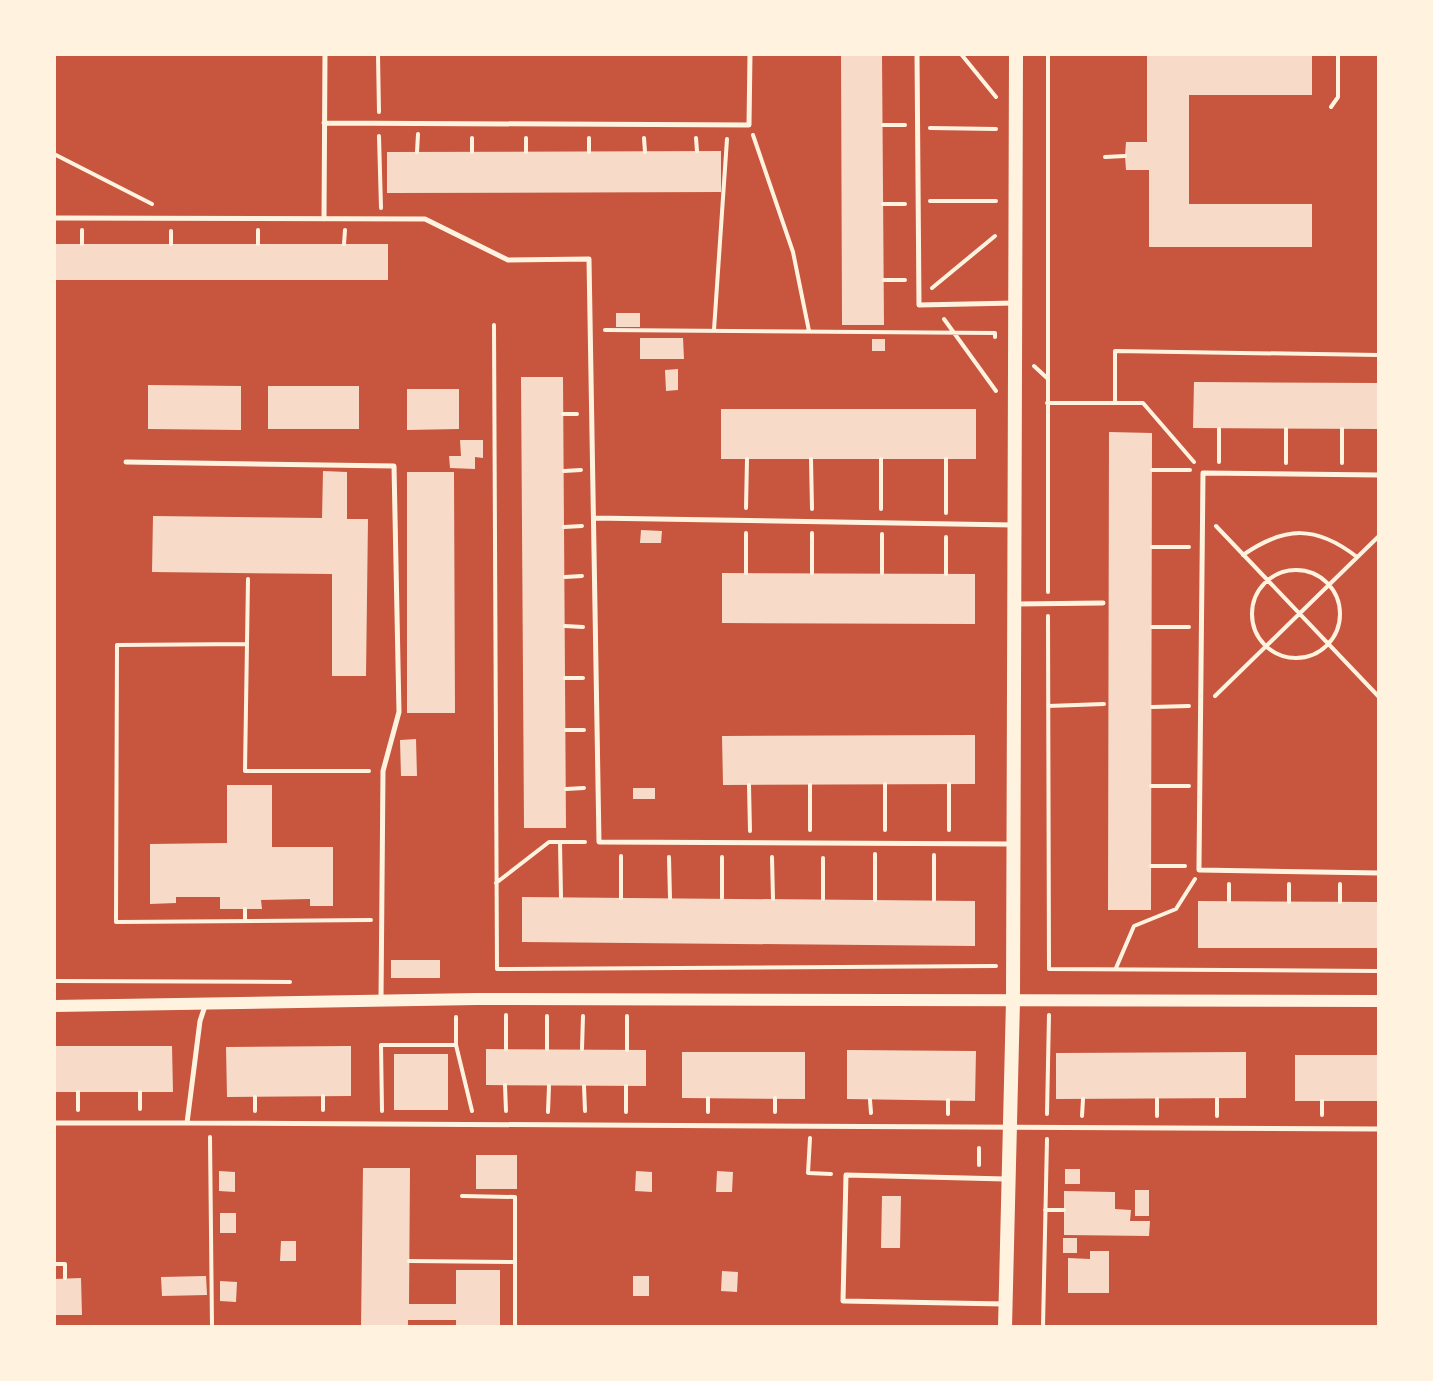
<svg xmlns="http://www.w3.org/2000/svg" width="1433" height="1381" font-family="'Noto Sans',sans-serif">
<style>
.building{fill:#f7dbc8}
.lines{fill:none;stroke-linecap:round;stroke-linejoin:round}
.path{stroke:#fff3e0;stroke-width:4}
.service{stroke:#fff3e0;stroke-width:5}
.tertiary{stroke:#fff3e0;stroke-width:12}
.secondary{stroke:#fff3e0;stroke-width:14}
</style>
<rect width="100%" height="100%" fill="#c8553d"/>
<path class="building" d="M841 54H882L884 325H842Z
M1147 54H1312V95H1189V204H1312V247H1149V170H1126L1125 156 1126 142H1147Z
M721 151V192L387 193V152Z
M54 244H388V280H54Z
M616 313H640V327H616Z
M640 338H683L684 359H640Z
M872 339H885V351H872Z
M678 369V390L666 391 665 370Z
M521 377H563L566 828H524Z
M1194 382 1379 383V429L1193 428Z
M148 385 241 386V430L148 429Z
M268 386H359V429H268Z
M407 389H459V429L407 430Z
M721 409H976V459H721Z
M1109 432 1152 433 1151 910H1108Z
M460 440H483V458L475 457V469L450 468 449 456H461Z
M323 471 347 472V519H368L366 676H332V574L152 572 153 516 322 518Z
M407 472H454L455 713H407Z
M641 530 662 531 661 543H640Z
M722 573 975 574V624L722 623Z
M975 735V784L723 785 722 736Z
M416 739 417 776H401L400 740Z
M227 785H272V847H333V906H310V899L261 900 262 909H220V897H176V903L150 904V844L227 843Z
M633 788H655V799H633Z
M522 897 975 901V946L522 942Z
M1198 901 1379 902V948H1198Z
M391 960H440V978H391Z
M54 1046H172L173 1092H54Z
M351 1046V1096L227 1097 226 1047Z
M486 1049 646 1050V1086L486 1085Z
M847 1050 976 1051 975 1101 847 1099Z
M682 1052H805V1099L682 1098Z
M1246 1052V1098L1056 1099V1053Z
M394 1054H448V1110H394Z
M1295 1055H1379V1101H1295Z
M476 1155H517V1189H476Z
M363 1168H410L409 1304H456V1270H500V1327H456V1320H408V1327H361Z
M1065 1169H1080V1184H1065Z
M219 1171 235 1172V1192L219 1191Z
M636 1171 652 1172V1192L635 1191Z
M717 1171 733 1172 732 1192H716Z
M1135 1190H1149V1216H1135Z
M1064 1191 1115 1192V1209L1131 1210 1130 1221H1150L1149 1236 1064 1235Z
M882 1196H901L900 1248H881Z
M220 1213H236V1233H220Z
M1063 1238H1077V1253H1063Z
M281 1241H296V1261H280Z
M1090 1251H1109V1293H1068V1258L1090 1259Z
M722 1271 738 1272 737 1292 721 1291Z
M206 1276 207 1295 162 1296 161 1277Z
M633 1276H649V1296H633Z
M81 1278 82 1315H54V1279Z
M220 1281 237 1282 236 1302 220 1301Z"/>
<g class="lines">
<path class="path" d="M378 54 379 112
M961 54 996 97
M1331 107 1338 97V54
M883 125H905
M930 128 996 129
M753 135 793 252 809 331
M379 136 381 208
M472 138V152
M526 138V152
M589 138V152
M644 138 645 152
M696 138 697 151
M417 152 418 134
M54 154 152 204
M1105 157 1125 156
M930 201H996
M883 204H905
M82 230V244
M258 230V244
M171 244V231
M344 244 345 230
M884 280H905
M932 288 995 236
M944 319 996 391
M494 325 497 969 996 966
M605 330 995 333V337
M714 330 727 139
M1034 366 1047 378
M1047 403H1143L1194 462
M1115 403V351L1379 355
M563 414H577
M1219 429V462
M1286 429V463
M1342 429V463
M811 459 812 509
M881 459V509
M1152 470H1190
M564 471 581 470
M746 508 747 459
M946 513V459
M1216 526 1379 697
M564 527 582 526
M812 533V573
M882 534V573
M1152 547H1189
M1243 555C1285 526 1316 525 1357 557
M1252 614a44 44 0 1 1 88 0a44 44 0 1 1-88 0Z
M746 573V533
M946 574V537
M565 577 582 576
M248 579 245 771H369
M1048 592V54
M1048 616 1049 969 1379 971
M565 626 583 627
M1152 627H1189
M247 644 117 645 116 922 371 920
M565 678H583
M1215 696 1379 536
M1048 706 1104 704
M1152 707 1189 706
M566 730H584
M949 784V830
M749 785 750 831
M810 785V830
M1151 786H1189
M566 789 584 788
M885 830V784
M560 842 561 897
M875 854V900
M934 855V900
M621 856V898
M669 857 670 898
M722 857V898
M772 857 773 899
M823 858V899
M1151 866H1185
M496 883 549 842H585
M1289 884V902
M1340 884V902
M1229 901V884
M245 909V921
M1116 968 1134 926 1176 909 1195 879
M54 981 290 982
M506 1015V1049
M456 1017V1045L472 1111
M547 1049V1016
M582 1049 583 1016
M627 1050V1016
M505 1085 506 1111
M584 1086 585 1111
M626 1086V1112
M78 1092V1110
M140 1092V1109
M323 1096V1110
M255 1097V1111
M708 1098V1112
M775 1098V1112
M1217 1099V1116
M870 1100 871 1113
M948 1100V1114
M1322 1101V1115
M382 1111 381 1045H456
M548 1112 549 1086
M1047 1114 1049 1015
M1082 1116 1083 1099
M1157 1116V1099
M210 1137 212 1327
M810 1138 808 1173 831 1174
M979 1148V1165
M462 1196 515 1197V1262
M1045 1210H1064
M409 1261 515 1262V1327
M54 1264H65V1278
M1043 1327 1047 1139"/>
<path class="service" d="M917 54 919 305 1015 303
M324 123 749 125 750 54
M54 218 425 219 508 260 589 259 599 842 1011 844
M324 219 325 54
M126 462 394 466 399 712 383 771 381 999
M1379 475 1203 473 1199 866V870L1379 873
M594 518 1013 525
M1016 604 1103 603
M205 1006 200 1021 187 1123 1379 1129
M54 1123H187
M1004 1304 843 1301 846 1175 1005 1179"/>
<path class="tertiary" d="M54 1006 477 999 1379 1001"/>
<path class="secondary" d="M1005 1327 1013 1001 1016 54"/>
</g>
<rect width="1433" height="1381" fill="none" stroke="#fff3e0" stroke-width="112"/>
</svg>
